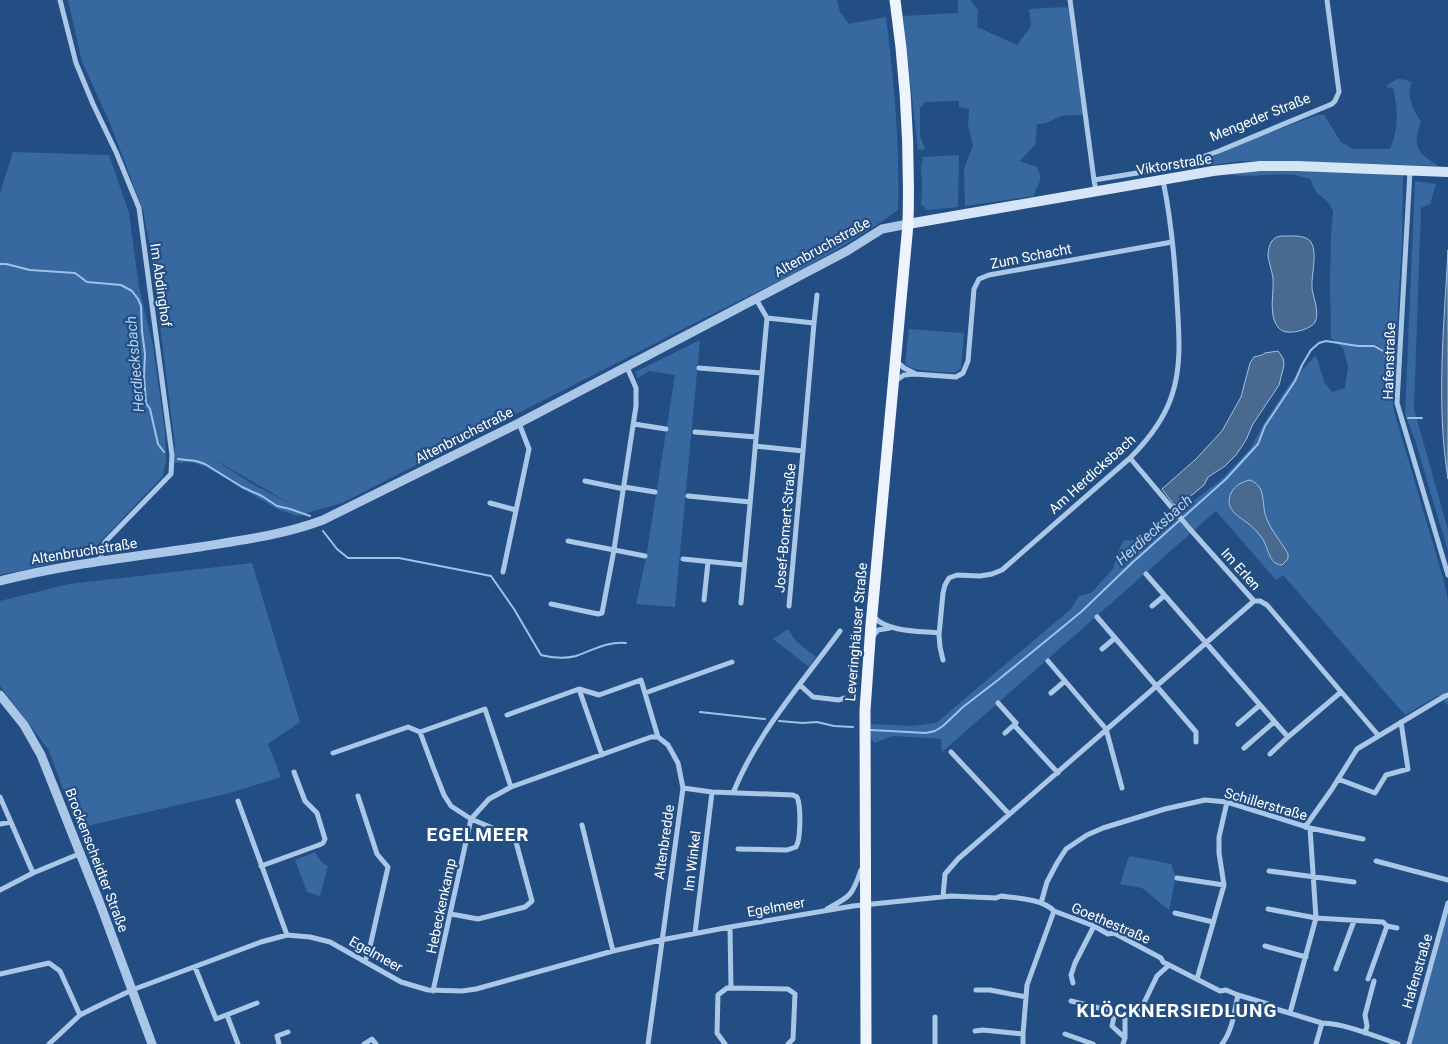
<svg xmlns="http://www.w3.org/2000/svg" width="1448" height="1044" font-family="Roboto,sans-serif">
<style>
.green{fill:#3768a0;fill-rule:evenodd}
.water{fill:#4a698f;stroke:#9fc2e9}
.lines{fill:none;stroke-linecap:round;stroke-linejoin:round}
.stream{stroke:#9fc2e9;stroke-width:2}
.minor{stroke:#abc7e8;stroke-width:5}
.tertiary{stroke:#abc7e8;stroke-width:9}
.secondary{stroke:#d5e4f7;stroke-width:10}
.primary{stroke:#edf4fe;stroke-width:11}
.labels{text-anchor:middle;stroke-width:4.5;stroke-linejoin:round;paint-order:stroke}
.street-label{font-size:14px;fill:#fff;stroke:#234e83}
.water-label{font-size:15px;font-style:italic;fill:#b7d1ef;stroke:#234e83}
.district-label{font-size:19px;font-weight:bold;letter-spacing:1px;fill:#fff;stroke:#234e83}
</style>
<rect width="100%" height="100%" fill="#234e83"/>
<path class="green" d="M68 0H837L840 12 849 24 886 17C894 81 900 145 898 210 835 256 762 289 693 324 576 384 459 443 342 503L306 513 298 516 277 509 206 467 191 462 174 463 175 444 150 247 143 210 110 123 82 62ZM210 457 293 505 254 485Z
M958 0H970L978 10 977 27 1017 45 1031 26 1029 9 1065 7 1068 8 1083 115C1076 115 1068 115 1061 116 1053 119 1047 125 1037 124L1035 145 1020 161 1037 167C1045 183 1036 183 1034 196L965 206 964 169 973 145 968 125 969 109 959 107V101L926 102 920 107V136L925 149 918 150 903 16 958 13Z
M1398 79 1407 80 1412 83C1405 95 1414 111 1421 122 1412 147 1417 152 1438 166L1282 161H1241L1212 165 1205 160 1261 136 1317 115H1324L1341 142 1353 149H1390C1399 127 1398 110 1393 88L1386 87 1390 83Z
M13 152 109 155 129 213 139 287 153 346 165 432 166 460 163 476 99 543 91 555 0 575V193Z
M959 155 958 207 927 210 921 204C922 192 923 181 921 170 921 165 923 162 922 157Z
M1260 169 1403 173 1402 243 1398 305 1396 374 1393 397V408L1444 581 1448 600V706L1439 695 1405 715 1283 575 1276 580 1216 511 942 752 941 739 893 736 874 743 871 737V724L912 726 936 723 1071 609 1079 596 1091 593 1113 569 1119 549 1124 540 1139 541 1149 538 1168 524 1196 499 1223 478 1250 449 1263 425 1291 382 1316 355 1324 382 1332 392 1345 388 1348 366 1343 348 1331 338 1330 285 1331 235 1333 211 1328 202 1316 192 1310 179C1305 178 1300 176 1295 175 1273 172 1251 179 1230 174Z
M1415 181 1436 184 1430 204 1421 208 1414 409 1448 530V551L1415 440 1405 414Z
M909 329 964 333 961 368 957 371 952 373C941 371 912 372 905 364Z
M700 340 675 607 636 604 646 558 675 375 649 371 638 378 635 372Z
M252 563 300 722 268 744 281 777 230 793 78 828 48 749 0 686V601L69 584Z
M788 629 796 641 816 657 809 667 773 639Z
M315 852 322 863 328 866 320 896 307 892 295 860Z
M1129 856 1172 864V868L1176 876 1169 910 1142 888 1120 884Z
M1448 900V1044H1412Z"/>
<path class="water" d="M1286 236C1294 236 1306 235 1311 242 1318 253 1311 275 1312 288 1313 297 1320 313 1315 322 1311 329 1295 333 1288 332 1282 332 1278 328 1276 324 1269 312 1274 292 1273 278 1272 271 1269 263 1268 256 1268 251 1269 245 1272 241 1276 236 1280 236 1286 236Z
M1448 250V479C1436 403 1444 327 1448 250Z
M1278 351 1283 358 1284 365 1279 385 1253 424 1246 440 1236 455 1225 466 1208 477 1204 485 1181 504 1174 505 1162 489 1196 459 1222 431 1241 397 1250 363 1254 357 1262 355 1265 353Z
M1250 480C1267 487 1261 503 1266 517 1271 531 1281 541 1288 554V559L1282 565C1268 564 1269 548 1262 538 1258 533 1254 528 1249 524 1238 516 1224 509 1231 493 1235 485 1242 482 1250 480Z"/>
<g class="lines">
<path class="stream" d="M0 264H6L30 270 75 273 87 282 121 285 132 291 138 299 141 306 142 331 145 354 144 376 146 403 150 409 158 444 164 452
M1408 418H1422
M178 459 196 461 205 464 242 487 262 496 277 506 290 509 310 516
M323 531 337 549 348 558H399L491 576 514 609 541 655C552 658 564 659 576 656 593 650 608 641 626 643
M700 712 765 719
M779 721 803 723 817 722 834 726 853 727
M871 730 926 733 935 731 943 726 963 707 998 680 1081 612 1133 562 1226 479 1258 444 1265 426 1295 381 1302 365 1311 350 1319 343 1326 341 1358 346H1374L1383 351 1387 361 1390 394"/>
<path class="minor" d="M60 0 76 63 93 104 116 152 139 208 172 455 171 474 105 542 101 552V561
M1070 0 1094 180
M1410 171 1397 403 1448 575
M1096 191 1094 180 1174 167 1219 151 1332 104 1335 101 1339 92 1327 0
M814 323 817 295
M896 361 904 368 914 373
M699 368 762 373
M894 382 904 375 914 374 956 377 963 373 968 361 974 289 979 279 989 275 1172 242
M634 424 666 429
M695 432 756 437
M755 446 803 451 814 323 767 318
M1130 458 1189 528 1254 601H1260L1267 605 1378 735
M585 481 624 489
M624 487 655 492
M688 496 750 502
M490 503 516 510
M568 541 645 556
M683 559 744 565
M503 572 529 449 519 423
M1146 574 1288 737 1341 692
M704 600 708 562
M741 603 767 318 756 299
M551 604 598 614 602 613 614 550 636 406V388L627 367
M789 606 803 451
M1152 606 1164 596
M874 617C887 632 919 631 939 633
M1097 617 1196 732V742
M872 637 878 630 890 628
M1102 649 1115 638
M943 660 940 647 939 635 943 593 945 585 949 578 957 575 980 576 992 574 1002 570 1130 458C1148 440 1164 420 1172 395 1182 365 1179 333 1177 301 1175 260 1171 220 1163 180
M1048 661 1106 729 1122 788
M800 685 813 697 839 700 844 698
M579 689 602 755
M645 693 732 662
M1051 693 1065 681
M998 703 1016 723 1014 725 1058 773
M507 715 579 689 599 695 641 680 658 737 668 745 678 763 683 788 648 1044
M1238 724 1260 705
M420 732 485 709 511 787
M1005 733 1014 725
M1244 748 1274 722
M951 752 1009 814
M333 753 408 727 420 732 433 767 444 795 451 806 471 819 507 834 516 842 532 901 525 907 478 919 451 914
M1270 754 1288 737
M1338 779 1375 793 1386 775 1408 769 1401 722
M683 788 712 792 793 795 797 797C801 805 801 839 796 847L787 850 738 849
M733 793C757 733 802 683 840 631
M358 796 377 854 388 867 369 951 365 961
M0 797 33 873
M238 801 287 935
M0 824 11 822
M582 825 613 951
M1305 827 1332 789 1357 749 1445 696 1448 695
M1310 828 1363 839
M1376 861 1448 880
M261 866 319 845 323 843 325 839 317 813 305 801 294 772
M1269 871 1354 882
M1177 878 1224 885
M0 890 33 873 79 854
M943 897 945 874 958 859 1254 601
M1041 903 1047 882 1057 863 1066 849 1087 835 1103 828 1165 809 1205 800 1227 802 1310 828 1316 918 1290 1013
M827 909C851 896 852 896 861 870
M1268 909 1316 918 1383 922 1387 926 1368 979
M1175 913 1213 922
M1387 926 1397 928
M730 927 731 988
M695 933 712 792
M1265 946 1306 957
M195 967 216 1019 257 1003
M1336 969 1354 921
M0 974 49 963 60 971 80 1015
M1197 979 1224 885 1219 853V837L1227 802
M1073 983 1071 975 1075 963 1094 926
M976 990H990L1026 997
M433 991 471 819 489 799 511 787 651 737H658
M1071 1001 1115 1012
M227 1015 238 1044
M1125 1018 1141 1009 1157 976 1169 965
M975 1031 983 1030 1023 1034
M1365 1033 1367 1026 1365 1015 1374 981
M1065 1034 1093 1044
M49 1044 80 1015 96 1007 132 990 261 942 287 935 310 937 330 942 401 982 428 990 462 991 476 989 613 951 661 940 730 927 853 906 951 896 996 898 1001 896C1016 898 1043 899 1054 911L1094 926 1108 934 1114 933 1161 958 1163 962 1169 965 1220 991 1226 990 1238 995 1272 1005 1276 1009 1322 1023C1347 1024 1374 1036 1398 1044
M279 1044 277 1036 288 1032
M364 1044 372 1039 376 1044
M725 1044 717 1033 718 995 727 988 788 989 795 994 793 1039 788 1044
M935 1044V1017
M1023 1044V1034L1027 985 1054 911
M1123 1044 1125 1038V1018L1115 1012 1112 1026 1125 1038
M1222 1044C1233 1030 1234 1012 1238 995
M1316 1044 1322 1023
M1409 1044 1448 903"/>
<path class="tertiary" d="M0 581C66 564 133 557 200 547 242 540 283 535 323 520L519 423 847 251 882 229 908 224
M0 695 24 725 41 755 99 901 152 1044"/>
<path class="secondary" d="M908 224 1213 171 1260 166H1297L1448 172"/>
<path class="primary" d="M866 1044 865 710 871 625 908 224C910 147 906 76 895 0"/>
</g>
<g class="labels">
<g class="street-label">
<text transform="translate(1260 117) rotate(-22)" y="5">Mengeder Straße</text>
<text transform="translate(1174 164) rotate(-9)" y="5">Viktorstraße</text>
<text transform="translate(822 247) rotate(-29)" y="5">Altenbruchstraße</text>
<text transform="translate(1031 256) rotate(-11)" y="5">Zum Schacht</text>
<text transform="translate(161 285) rotate(82)" y="5">Im Abdinghof</text>
<text transform="translate(1389 361) rotate(-88)" y="5">Hafenstraße</text>
<text transform="translate(464 435) rotate(-27)" y="5">Altenbruchstraße</text>
<text transform="translate(1092 474) rotate(-42)" y="5">Am Herdicksbach</text>
<text transform="translate(785 528) rotate(-85)" y="5">Josef-Bomert-Straße</text>
<text transform="translate(84 551) rotate(-9)" y="5">Altenbruchstraße</text>
<text transform="translate(1241 569) rotate(48)" y="5">Im Erlen</text>
<text transform="translate(856 632) rotate(-85)" y="5">Leveringhäuser Straße</text>
<text transform="translate(1266 804) rotate(16)" y="5">Schillerstraße</text>
<text transform="translate(664 842) rotate(-82)" y="5">Altenbredde</text>
<text transform="translate(97 860) rotate(69)" y="5">Brockenscheidter Straße</text>
<text transform="translate(692 861) rotate(-83)" y="5">Im Winkel</text>
<text transform="translate(441 906) rotate(-78)" y="5">Hebeckenkamp</text>
<text transform="translate(776 907) rotate(-10)" y="5">Egelmeer</text>
<text transform="translate(1111 923) rotate(23)" y="5">Goethestraße</text>
<text transform="translate(376 954) rotate(29)" y="5">Egelmeer</text>
<text transform="translate(1417 971) rotate(-74)" y="5">Hafenstraße</text>
</g>
<g class="water-label">
<text transform="translate(135 364) rotate(-95)" y="5">Herdiecksbach</text>
<text transform="translate(1154 530) rotate(-42)" y="5">Herdiecksbach</text>
</g>
<g class="district-label">
<text x="478" y="841">EGELMEER</text>
<text x="1177" y="1017">KLÖCKNERSIEDLUNG</text>
</g>
</g>
</svg>
